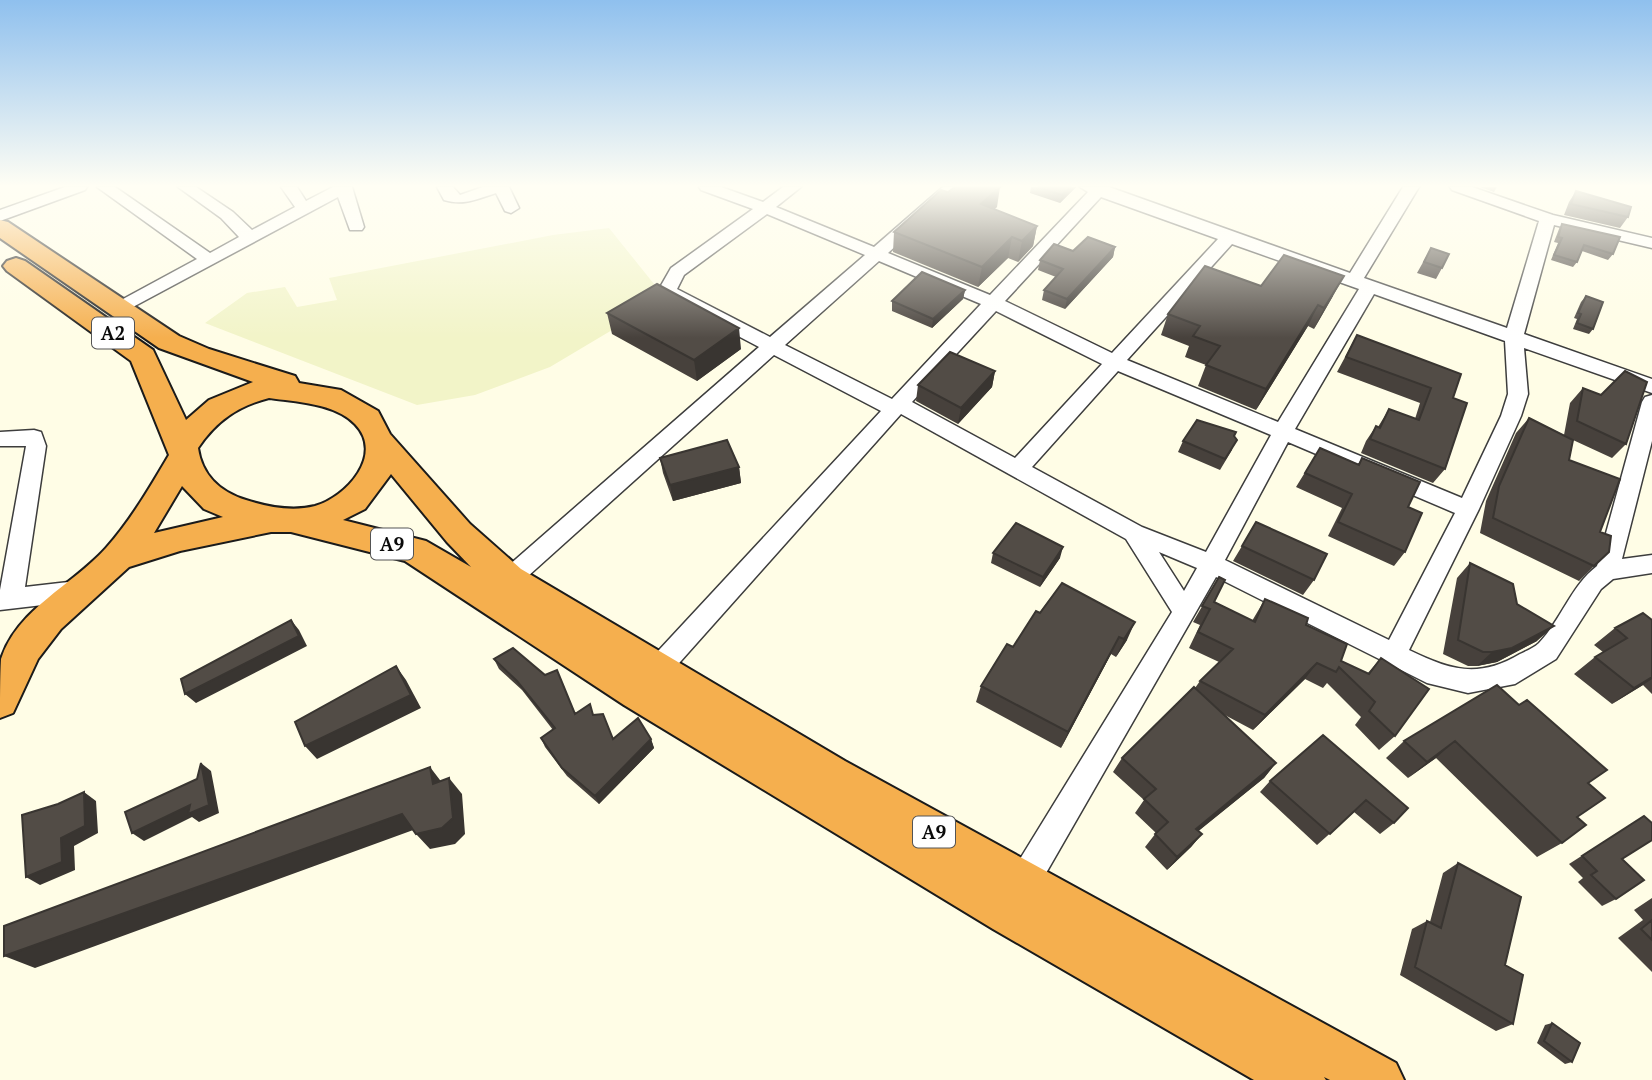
<svg xmlns="http://www.w3.org/2000/svg" width="1652" height="1080" font-family="'PT Serif',serif">
<style>
.farmland{fill:#f2f4c8}
.lines{fill:none;stroke-linecap:round;stroke-linejoin:round}
.minor-casing{stroke:#3d3d3d;stroke-width:3}
.highway-casing{stroke:#1b1b1b;stroke-width:4}
.minor{fill:#fff;fill-rule:evenodd}
.highway{fill:#f5af4e;fill-rule:evenodd}
.wall{fill:#47413c}
.shaded-wall{fill:#393531}
.building{fill:#524c46;stroke:#393531;stroke-width:2}
.labels{text-anchor:middle;stroke-width:7;stroke-linejoin:round;paint-order:stroke}
.shield{fill:#fff;stroke:#545454;stroke-width:2}
.shield-label{font-size:19px;font-weight:bold;fill:#0a0a0a}
</style>
<rect width="100%" height="100%" fill="#fffde6"/>
<path class="farmland" d="M609 228 658 289 644 311 550 367 475 395 417 405 205 323 247 293 285 287 297 307 337 300 329 278 553 235Z"/>
<g class="lines">
<g class="minor-casing">
<path id="minor" d="M65 187H87L85 190 0 221V210Z
M97 187H115L210 253 239 237 221 218 178 187H196L233 212 252 230 295 207 281 187H297L306 201 333 187H352L364 227 362 230H350L338 197 118 315 109 309 112 305 197 259Z
M437 187H453L460 195 483 187H509L519 208 511 213 505 211 496 193C477 199 464 206 444 200Z
M699 187H721L763 202 783 187H801L776 207 874 247 943 187H960L888 253 990 295 1088 192 1080 187H1109L1350 273 1403 187H1419L1364 278 1507 328 1539 221 1452 190 1450 187H1472L1553 215 1652 238V248L1554 225 1524 334 1652 379V393L1524 348 1528 394 1521 416 1479 509 1409 650C1450 670 1478 679 1520 654 1526 651 1534 648 1539 643 1561 620 1571 586 1597 566L1642 402 1645 397 1652 395V441L1622 559 1652 555V573L1613 579 1601 589 1556 659 1515 684 1468 693 1427 683 1216 577 1034 894 1023 898 1012 894 1008 883 1012 872 1172 612 1126 539 901 414 664 680 655 683 646 680 642 672 646 664 881 411 774 355 517 586 509 588 501 586 497 579 501 572 759 347 666 298 659 289 671 268 753 209 701 190ZM1101 197 1218 239 1112 353 1005 301ZM767 214 865 255 770 337 677 289 684 275ZM1232 244 1359 289 1278 422 1127 360ZM879 261 981 304 892 399 785 345ZM1374 294 1505 341 1508 394 1501 416 1462 498 1295 429ZM996 311 1102 364 1015 458 912 402ZM1118 371 1271 435 1206 552 1142 527 1032 467ZM1288 442 1455 513 1389 640 1225 560ZM1159 552 1197 568 1184 591Z
M34 430 41 432 46 446 25 587 77 581 85 584 89 591 85 598 77 601 0 610V590L26 446H0V432Z"/>
</g>
<g class="highway-casing">
<path id="highway" d="M0 220 8 222 179 336 209 349 295 376 299 383 341 390 378 411 390 434 470 524 521 569 845 761 1396 1063 1404 1080H1330L1324 1077 1326 1080H1254L993 929 624 705 405 561 291 532H271L180 551 129 567 61 629 38 659 13 713 0 718C0 700 0 676 1 659 17 609 73 585 106 548 131 520 150 487 169 455L131 361 7 271 3 266 7 261 16 258 25 261 153 350 186 420 209 400 253 382 159 348 0 238ZM269 398C296 402 335 403 355 424 385 455 346 497 315 506 292 512 268 507 246 500 220 492 202 475 198 448 216 421 238 406 269 398ZM391 474 447 542 471 567 426 541 343 520 365 509ZM182 486 204 509 223 517 154 533Z"/>
</g>
<use href="#minor" class="minor"/>
<use href="#highway" class="highway"/>
</g>
<path class="wall" d="M1031 187H1076L1060 203 1030 193Z
M1480 187H1497L1494 192Z
M1576 191 1628 217 1620 228 1564 215 1569 202Z
M997 207 994 209 1037 226 1033 246 1018 262 1008 258 978 287 893 252 894 232Z
M1562 224 1613 254 1608 260 1582 251 1577 262 1573 267 1551 260 1558 243 1554 242 1559 229Z
M1115 247 1113 257 1065 309 1042 300 1044 290 1056 277 1038 270 1040 260 1073 251Z
M1431 248 1442 268 1436 279 1417 273Z
M1261 286 1333 296 1314 329 1308 326 1256 410 1198 386 1206 365 1185 357 1189 346 1161 335 1168 314Z
M965 290 963 299 932 328 892 311V301Z
M1586 296 1593 329 1589 334 1573 329 1577 319 1574 318 1581 302Z
M607 313 741 349 697 381 612 334Z
M1357 335 1453 398 1445 469 1433 483 1361 453 1366 441 1376 426 1378 427 1389 409 1415 419 1420 403 1337 372Z
M995 371 992 387 958 424 916 401 918 385Z
M1583 388 1626 444 1612 458 1573 440 1569 460 1600 532 1594 566 1579 581 1480 533 1486 501 1516 433 1529 418 1564 435 1570 403Z
M1234 436 1232 450 1220 470 1178 452 1183 441Z
M1320 448 1358 464 1362 458 1408 507 1405 552 1394 566 1328 536 1342 508 1296 487Z
M660 458 739 467 741 483 673 501 663 473Z
M1242 546 1314 580 1303 595 1233 561Z
M993 553 1060 558 1040 587 991 563Z
M1470 563 1517 604 1537 641 1497 662 1477 666H1468L1443 654 1457 578Z
M1219 577 1214 602 1252 621 1265 599 1306 625 1341 661 1367 674 1381 658 1395 736 1379 750 1355 725 1361 717 1327 683 1323 688 1305 679 1253 730 1221 713 1276 763 1264 778 1198 831 1202 834 1191 847 1167 870 1145 847 1156 833 1135 813 1144 800 1113 772 1122 758 1195 688 1200 681 1219 662 1189 648 1200 625 1193 622Z
M1062 583 1127 640 1116 657 1111 654 1061 748 976 702 981 686 1013 647Z
M1652 620V694L1643 685 1612 704 1574 674 1595 657 1603 652 1594 645 1615 628Z
M494 659 575 714 594 715 613 739H651L654 748 599 804 567 776 545 747 541 738 553 730 522 690 499 669Z
M1497 685 1588 783 1577 817 1562 843 1537 857 1436 758 1408 778 1386 758 1404 741Z
M1323 735 1394 823 1380 834 1354 812 1317 845 1260 792 1270 781Z
M1644 816 1622 859 1616 899 1602 906 1578 882 1583 878 1569 864Z
M1458 863 1505 965 1513 1024 1496 1031 1400 975 1412 929 1427 921 1430 922 1443 873Z
M1652 898V972L1618 938 1643 920 1634 910Z
M1552 1023 1572 1062 1565 1064 1537 1043 1545 1025Z"/>
<path class="shaded-wall" d="M1000 187 997 207 978 224 981 204Z
M1070 187H1076L1060 203 1062 195Z
M1037 226 1033 246 1018 262 1022 241Z
M1012 237 1008 258 978 287 982 267Z
M1115 247 1113 257 1065 309 1067 299Z
M1344 276 1333 296 1314 329 1324 308Z
M965 290 963 299 932 328 933 319Z
M1318 305 1308 326 1256 410 1266 389Z
M739 328 741 349 697 381 694 360Z
M995 371 992 387 958 424 961 408Z
M739 467 741 483 673 501 670 485Z
M1063 547 1060 558 1040 587 1043 577Z
M291 620 299 630 307 646 196 703 185 694Z
M1135 622 1127 640 1116 657 1124 639Z
M1554 626 1537 641 1497 662 1477 666 1492 652Z
M1119 637 1111 654 1061 748 1068 732Z
M1317 663 1305 679 1253 730 1265 715Z
M396 666 406 680 421 708 317 759 305 746Z
M1652 677V679L1643 685 1612 704 1634 688Z
M651 739 654 748 599 804 595 796Z
M1455 741 1436 758 1408 778 1427 762Z
M201 763 211 771 219 813 199 822 192 817 144 841 132 833 190 805Z
M1276 763 1264 778 1185 842 1196 829Z
M430 767 443 784H433Z
M449 778 462 794 465 834 455 844 430 849 416 834Z
M84 792 96 801 98 833 74 846 75 870 40 885 26 877Z
M402 814 416 829 35 968 4 956Z
M1202 834 1191 847 1167 870 1177 857Z"/>
<path class="building" d="M955 187H1000L981 204 1037 226 1022 241 1012 237 982 267 894 232 941 190 948 192Z
M1038 187H1070L1062 195Z
M1576 191 1631 207 1628 217 1571 204Z
M1562 224 1620 237 1613 254 1584 245 1577 262 1554 255 1562 238 1558 237Z
M1088 237 1115 247 1067 299 1044 290 1063 269 1040 260 1054 244 1073 251Z
M1431 248 1449 254 1442 268 1424 262Z
M1284 255 1344 276 1324 308 1318 305 1266 389 1206 365 1220 346 1193 336 1200 326 1168 314 1205 266 1261 286Z
M922 272 965 290 933 319 892 301Z
M657 284 739 328 694 360 607 313Z
M1586 296 1603 302 1593 329 1577 323 1581 314 1578 313Z
M1357 335 1461 374 1453 398 1467 403 1445 469 1370 439 1376 426 1380 428 1389 409 1419 420 1431 388 1346 357Z
M950 352 995 371 961 408 918 385Z
M1625 371 1647 382 1626 444 1577 421 1583 388 1601 395Z
M1529 418 1573 440 1569 460 1620 479 1600 532 1611 536 1609 552 1594 566 1493 518 1499 486Z
M1197 420 1236 432 1234 436 1237 440 1225 459 1183 441Z
M727 440 739 467 670 485 660 458Z
M1320 448 1359 465 1362 458 1420 482 1408 507 1422 513 1405 552 1338 522 1352 494 1305 473Z
M1256 522 1327 554 1314 580 1242 546Z
M1016 523 1063 547 1043 577 993 553Z
M1470 563 1513 584 1517 604 1554 626 1512 648 1492 652H1483L1458 640Z
M1219 577 1225 580 1214 602 1255 622 1265 599 1308 618 1306 625 1347 644 1341 661 1369 674 1381 658 1429 689 1395 736 1369 711 1375 702 1339 667 1336 672 1317 663 1265 715 1200 681 1233 649 1198 632 1210 609 1202 606Z
M1062 583 1135 622 1124 639 1119 637 1068 732 981 686 1007 644 1013 647 1036 611 1040 613Z
M1643 613 1652 620V677L1634 688 1595 657 1627 638 1615 628Z
M291 620 299 636 185 694 181 679Z
M513 648 545 675 557 670 575 714 590 704 593 715 603 714 613 739 638 718 651 739 595 796 562 768 541 738 555 728 517 681 494 659Z
M396 666 411 695 305 746 295 722Z
M1497 685 1519 705 1527 700 1607 770 1588 783 1605 798 1577 817 1586 825 1562 843 1455 741 1427 762 1404 741Z
M1194 687 1276 763 1196 829 1202 834 1177 857 1155 834 1168 822 1144 799 1156 789 1122 758Z
M1323 735 1408 808 1394 823 1366 800 1330 834 1270 781Z
M201 763 209 805 188 814 190 805 132 833 125 812 197 779Z
M430 767 433 784 449 778 453 818 442 828 416 834 402 814 4 956V926Z
M84 792 85 826 61 838 62 862 26 877 22 815 58 804Z
M1644 816 1652 823V840L1622 859 1644 880 1616 899 1591 875 1597 871 1582 856Z
M1458 863 1521 897 1505 965 1523 975 1513 1024 1415 967 1427 921 1441 928Z
M1652 920V940L1641 929Z
M1552 1023 1580 1043 1572 1062 1544 1041Z"/>
<linearGradient id="sky" x2="0" y2="1"><stop stop-color="#8fc0ee"/><stop offset="0.55" stop-color="#fffef4"/><stop offset="1" stop-color="#fffef4" stop-opacity="0"/></linearGradient>
<rect width="1652" height="338" fill="url(#sky)"/>
<g class="labels">
<g class="shield">
<rect x="92" y="317.5" width="42" height="31" rx="5"/>
<rect x="371" y="528.5" width="42" height="31" rx="5"/>
<rect x="913" y="816.5" width="42" height="31" rx="5"/>
</g>
<g class="shield-label">
<text x="113" y="340">A2</text>
<text x="392" y="551">A9</text>
<text x="934" y="839">A9</text>
</g>
</g>
</svg>
